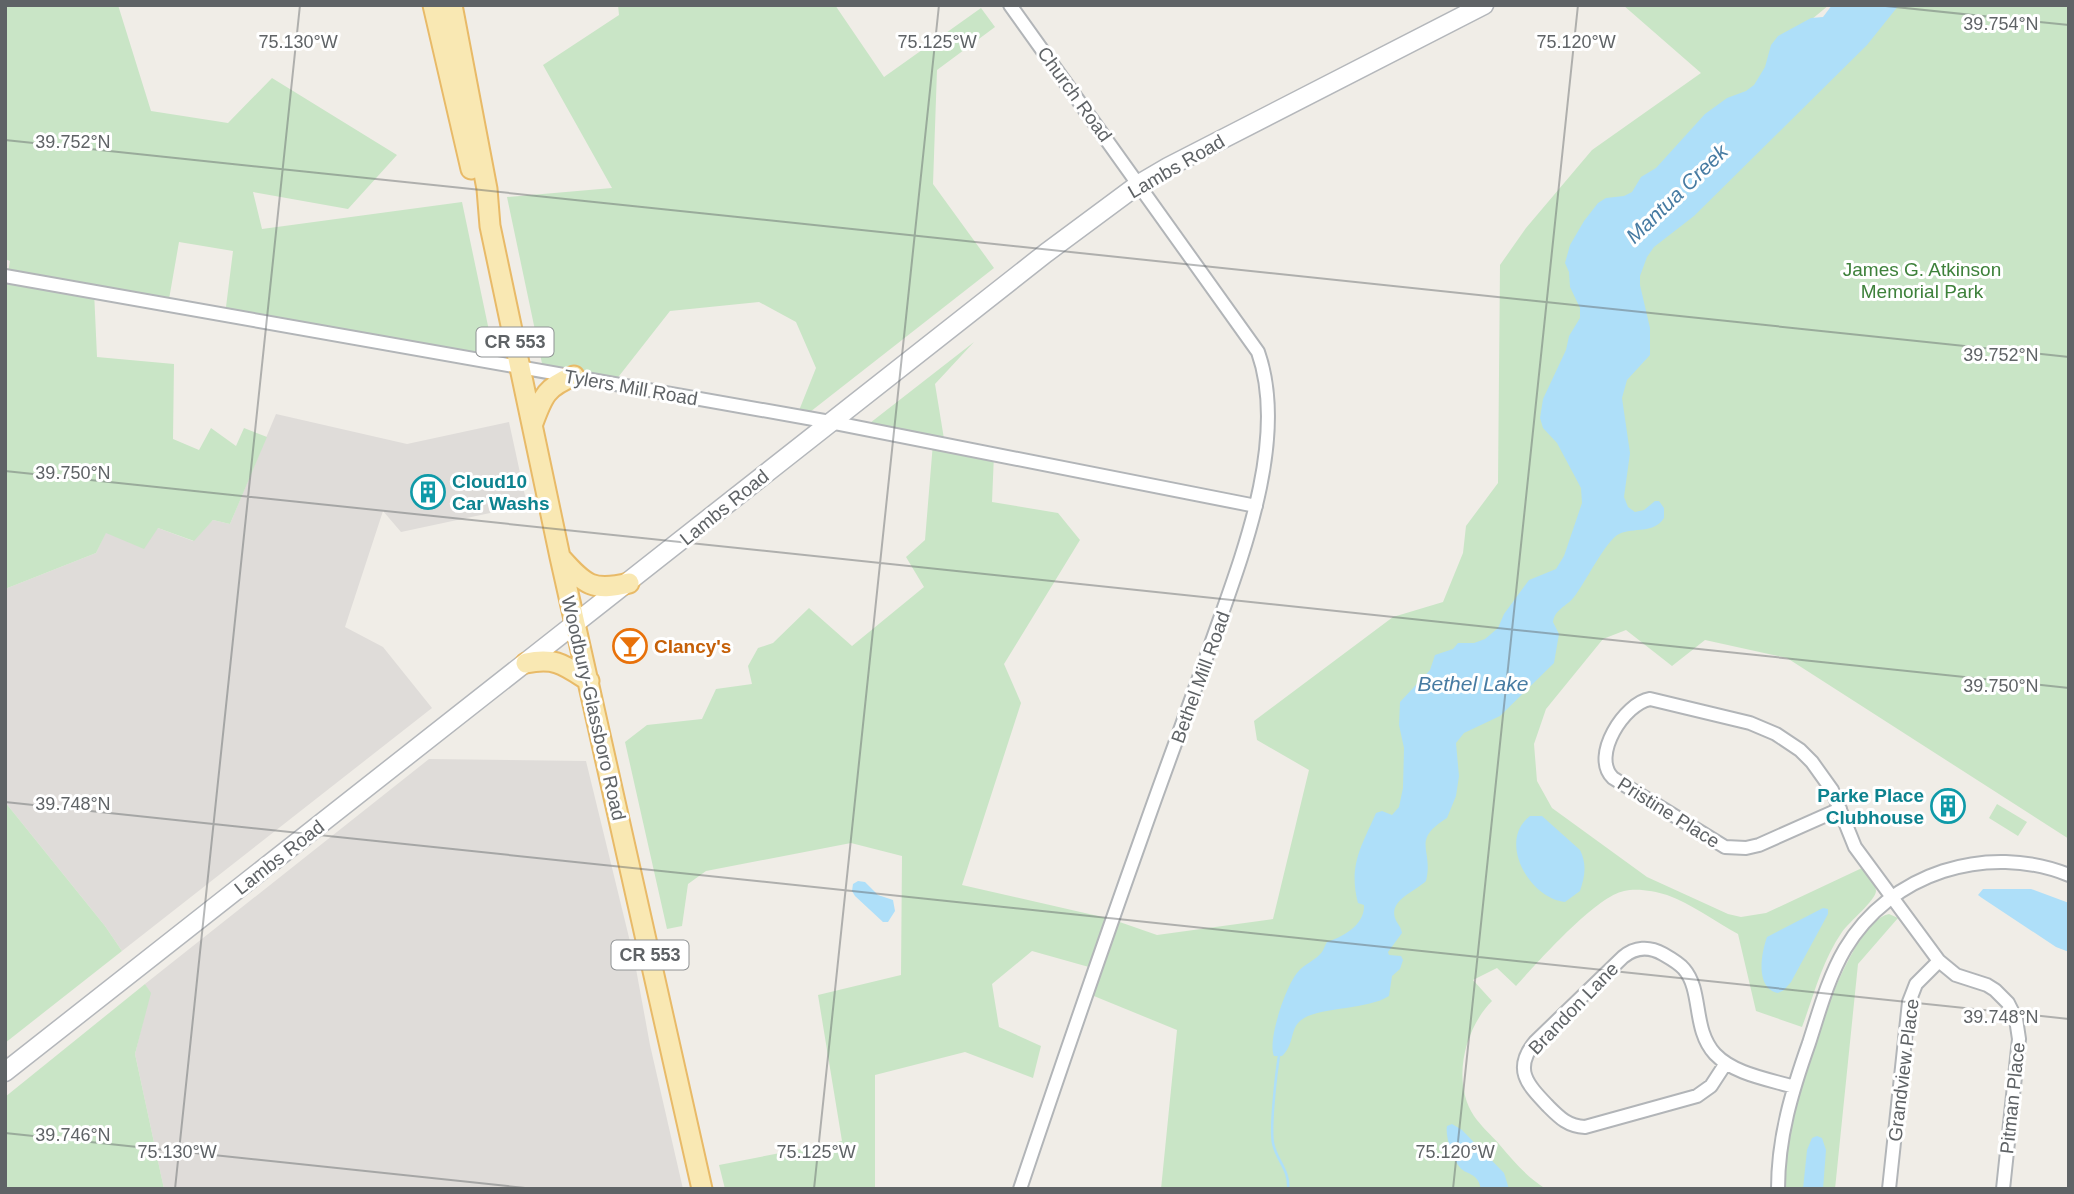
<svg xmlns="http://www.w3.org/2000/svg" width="2074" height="1194" font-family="Helvetica,sans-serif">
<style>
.industrial{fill:#dfdcd9}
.green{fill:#c9e5c6}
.water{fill:#aedff9}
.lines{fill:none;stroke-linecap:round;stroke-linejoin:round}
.stream{stroke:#aedff9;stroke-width:2.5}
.minor-casing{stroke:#b2b5b8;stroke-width:16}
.secondary-casing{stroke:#b4b7bb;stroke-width:21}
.primary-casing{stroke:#e8ba68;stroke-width:23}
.minor{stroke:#fff;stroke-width:12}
.secondary{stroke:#fff;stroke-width:18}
.primary{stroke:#f9e8b3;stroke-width:19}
.ticks{fill:none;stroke:#5f6366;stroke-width:2;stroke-opacity:0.45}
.labels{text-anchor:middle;stroke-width:6;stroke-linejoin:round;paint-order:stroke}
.shield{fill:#fff;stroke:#8f9294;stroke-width:2}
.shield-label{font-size:18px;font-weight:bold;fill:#5f6366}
.street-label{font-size:19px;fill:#5f6366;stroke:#fff}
.park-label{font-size:19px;fill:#3e813b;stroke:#fff}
.culture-label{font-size:19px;font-weight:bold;fill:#0d838f;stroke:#fff;text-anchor:start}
.food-label{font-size:19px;font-weight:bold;fill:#c56008;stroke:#fff;text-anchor:start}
.water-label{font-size:21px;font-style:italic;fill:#477ba2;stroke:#fff}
.ticks-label{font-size:18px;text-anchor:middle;fill:#5f6366;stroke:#fff;stroke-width:6;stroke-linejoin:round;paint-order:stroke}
</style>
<rect width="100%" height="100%" fill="#f0ede7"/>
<path class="industrial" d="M276 414 407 444 509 422 527 505 401 532 383 511 345 627 383 647 432 708 122 951 105 926 5 802V589L96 553 106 532 158 528 193 541 213 520 230 524Z
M429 759 586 761 634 958 650 1045 683 1189H164L135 1054 150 993 145 984Z"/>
<path class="green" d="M5 5H118L151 111 228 123 272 78 397 155 348 209 253 192 262 229 462 202 496 364 225 315 233 251 179 242 168 305 94 291 97 357 174 364 173 439 199 450 211 428 236 446 244 428 267 437 230 524 213 520 194 541 158 528 144 549 106 533 96 553 5 589V290L10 261 5 259Z
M618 5H835L884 77 981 8 995 27 937 70 933 184 994 268 801 419 796 418 816 368 796 322 759 302 670 311 612 385 544 373 507 197 612 188 543 65 619 15Z
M1623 5H1829L1770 54 1895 5H2069V839L1787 658 1705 640 1672 666 1626 630 1603 639 1546 709 1534 744 1537 781 1552 808 1647 877 1728 914 1741 917 1766 913 1862 868C1867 874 1876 883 1876 891 1876 900 1849 922 1842 932 1822 961 1814 995 1802 1027L1756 1011 1738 934C1716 922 1690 903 1667 895 1654 891 1637 888 1624 891 1595 897 1537 963 1516 986L1497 968 1473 980 1492 1001C1465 1028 1451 1081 1474 1116 1481 1126 1491 1135 1499 1144 1514 1162 1527 1177 1546 1189H1161L1177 1030 1089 994 1096 969 1032 951 992 984 999 1027 1041 1046 1033 1078 965 1052 875 1075V1189H725L719 1165 842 1141 818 995 901 975 902 856 851 843 706 871 688 884 682 926 667 929 625 742 647 725 702 719 716 689 752 684 748 666 758 648 773 643 809 608 852 646 924 587 906 557 925 540 933 443 861 430 974 342 935 384 945 445 994 454 992 502 1058 513 1080 540 1004 664 1021 703 962 885 1111 919 1157 935 1273 919 1309 770 1257 740 1254 721 1393 617 1443 602 1463 553 1466 526 1498 483 1500 265 1526 228 1592 150 1701 73Z
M5 802 105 926 122 951 5 1043Z
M1997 804 2027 822 2018 836 1989 818Z
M1889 914 1898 918 1858 964 1835 1189H1785C1785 1167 1787 1146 1791 1124 1799 1084 1848 921 1889 914Z
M145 984 151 993 135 1054 164 1189H5V1097Z"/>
<path class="water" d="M1832 5H1899L1867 45 1694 216 1654 247 1647 257 1640 276V285L1650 328V355L1627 380 1622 398 1630 453 1624 497 1628 507 1635 512 1644 510 1655 501H1659L1664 508V518C1654 534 1634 527 1619 534 1606 540 1584 585 1574 597 1566 607 1555 609 1553 622L1559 634 1554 663 1500 716 1464 733 1456 743 1459 776 1456 796 1447 818C1410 841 1434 849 1426 881 1416 891 1389 900 1395 918 1397 924 1401 926 1402 933L1388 952 1389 955 1401 956 1403 960 1400 969 1392 976 1389 996C1366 1011 1314 1006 1299 1022 1290 1031 1294 1045 1282 1056H1274C1267 1041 1286 986 1297 973 1304 964 1316 960 1322 952 1324 949 1325 945 1327 942 1343 937 1365 925 1364 905L1358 903C1348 866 1362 845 1376 813L1382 811 1392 815 1399 807 1403 788 1404 748 1399 725 1400 702 1430 670 1435 655 1453 649 1458 643H1474L1485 639 1498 628 1504 614 1529 580 1556 569 1564 556 1582 503 1581 488 1557 443 1543 428 1540 418 1543 399 1566 350 1569 336 1580 318V308L1570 287 1569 272 1565 263 1570 245 1584 221 1598 203 1606 198 1624 196 1632 192 1641 177 1656 168 1705 114 1727 98 1746 91 1754 85 1765 67 1771 45 1778 36 1811 18 1823 17Z
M1530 816H1542L1580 850C1587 864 1585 876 1580 891L1565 902C1529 898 1497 841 1530 816Z
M858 881 865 882 878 895 893 900 895 911 888 922H883L855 896 852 891 853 884Z
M1983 889H2031L2069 903V952L2056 947 1982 898 1978 895Z
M1823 908 1828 909V914L1791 982 1784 990 1778 993C1755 988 1761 954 1767 937Z
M1452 1124 1462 1130 1504 1173 1509 1189H1481C1477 1170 1466 1177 1458 1165 1452 1156 1445 1136 1447 1126Z
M1817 1136 1822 1138 1826 1150 1823 1189H1803L1807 1150 1812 1138Z"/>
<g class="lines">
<path class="stream" d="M1279 1056C1276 1074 1270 1127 1273 1143 1276 1160 1290 1170 1288 1189"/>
<g class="minor-casing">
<path id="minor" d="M1010 5 1258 352C1289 440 1241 559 1211 644 1189 707 1165 770 1143 833 1101 951 1060 1070 1020 1189
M5 276 830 422 1256 506
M1840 809 1759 845 1746 848 1725 847 1613 778C1590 756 1625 703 1650 699L1750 723 1776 734 1800 750 1812 762 1832 790 1855 847 1939 961 1956 975 1987 985 1995 990 2008 1003 2016 1019 2019 1039 2003 1189
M1726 1063 1711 1086 1697 1096 1585 1127C1567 1126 1559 1117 1547 1105 1527 1084 1513 1069 1535 1042L1623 957C1635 947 1649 946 1663 954 1670 958 1679 963 1684 969 1703 991 1692 1029 1715 1054 1734 1074 1768 1079 1794 1087
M1778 1189C1778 1137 1792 1091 1809 1043 1819 1012 1828 978 1845 949 1890 873 1987 842 2069 875
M1889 1189 1909 1002 1916 984 1939 961"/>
</g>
<g class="secondary-casing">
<path id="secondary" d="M5 1072 1046 253 1139 184 1168 167 1484 5"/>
</g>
<g class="primary-casing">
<path id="primary" d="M433 5 471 169
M452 5 487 189 490 226 560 557 702 1189
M533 423C543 396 546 387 574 376
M561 558C585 585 593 592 629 583
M526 663C556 657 564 665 589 681"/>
</g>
<use href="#minor" class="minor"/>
<use href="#secondary" class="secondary"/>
<use href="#primary" class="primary"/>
</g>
<path class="ticks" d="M1876 5 2069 25M5 140 2069 357M5 471 2069 688M5 802 2069 1019M5 1133 535 1189M175 1189 300 5M814 1189 939 5M1453 1189 1578 5"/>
<defs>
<g id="building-ring" transform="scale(1.75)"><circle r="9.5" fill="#fff" stroke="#0f9aa8" stroke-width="1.5"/><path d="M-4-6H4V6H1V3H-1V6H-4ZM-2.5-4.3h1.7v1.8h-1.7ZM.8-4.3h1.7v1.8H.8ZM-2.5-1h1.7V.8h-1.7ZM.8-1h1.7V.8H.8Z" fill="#0f9aa8"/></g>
<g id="bar-ring" transform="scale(1.75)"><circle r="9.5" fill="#fff" stroke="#e8710a" stroke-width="1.5"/><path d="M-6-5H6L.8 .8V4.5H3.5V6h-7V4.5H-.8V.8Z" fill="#e8710a"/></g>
</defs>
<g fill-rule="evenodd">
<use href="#building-ring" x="428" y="492"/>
<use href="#bar-ring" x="630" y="646"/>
<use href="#building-ring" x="1948" y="806"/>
</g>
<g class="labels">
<g class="shield">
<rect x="476.5" y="327.5" width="77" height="29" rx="5"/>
<rect x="611.5" y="940.5" width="77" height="29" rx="5"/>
</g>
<g class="shield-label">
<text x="515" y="348">CR 553</text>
<text x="650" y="961">CR 553</text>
</g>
<g class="street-label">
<text transform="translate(1075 94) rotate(54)" y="7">Church Road</text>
<text transform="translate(1176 166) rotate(-30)" y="7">Lambs Road</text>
<text transform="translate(631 387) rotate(10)" y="7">Tylers Mill Road</text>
<text transform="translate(724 507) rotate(-39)" y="7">Lambs Road</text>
<text transform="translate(1200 677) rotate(-70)" y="7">Bethel Mill Road</text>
<text transform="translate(594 708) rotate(77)" y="7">Woodbury-Glassboro Road</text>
<text transform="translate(1669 812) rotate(32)" y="7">Pristine Place</text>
<text transform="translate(279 857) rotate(-38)" y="7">Lambs Road</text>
<text transform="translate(1573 1008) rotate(-46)" y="7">Brandon Lane</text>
<text transform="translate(1903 1070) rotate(-83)" y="7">Grandview Place</text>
<text transform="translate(2012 1098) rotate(-84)" y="7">Pitman Place</text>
</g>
<g class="park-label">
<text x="1922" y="276">James G. Atkinson<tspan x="1922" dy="22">Memorial Park</tspan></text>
</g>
<g class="culture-label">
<text x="452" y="488">Cloud10<tspan x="452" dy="22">Car Washs</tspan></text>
<text x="1924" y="802" text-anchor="end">Parke Place<tspan x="1924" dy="22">Clubhouse</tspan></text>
</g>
<g class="food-label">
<text x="654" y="653">Clancy's</text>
</g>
<g class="water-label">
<text transform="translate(1677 194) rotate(-44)" y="7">Mantua Creek</text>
<text x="1473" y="691">Bethel Lake</text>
</g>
</g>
<g class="ticks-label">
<text x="2001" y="30">39.754°N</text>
<text x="298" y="48">75.130°W</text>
<text x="937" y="48">75.125°W</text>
<text x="1576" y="48">75.120°W</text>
<text x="73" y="148">39.752°N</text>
<text x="2001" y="361">39.752°N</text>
<text x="73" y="479">39.750°N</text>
<text x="2001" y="692">39.750°N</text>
<text x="73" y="810">39.748°N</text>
<text x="2001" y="1023">39.748°N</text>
<text x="73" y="1141">39.746°N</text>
<text x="177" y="1158">75.130°W</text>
<text x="816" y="1158">75.125°W</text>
<text x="1455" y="1158">75.120°W</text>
</g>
<rect width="2074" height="1194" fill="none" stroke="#5f6366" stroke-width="14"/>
</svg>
